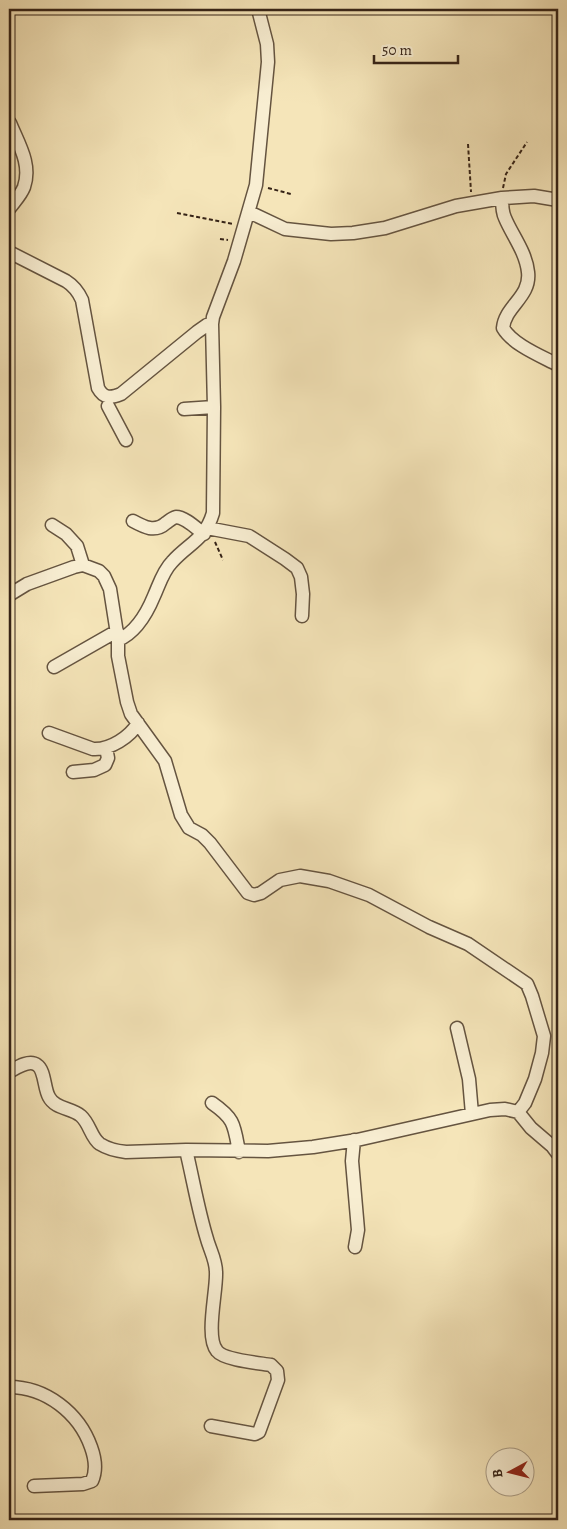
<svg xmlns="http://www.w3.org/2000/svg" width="567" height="1529" font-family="Alegreya,serif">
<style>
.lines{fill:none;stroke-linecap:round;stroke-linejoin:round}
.minor-casing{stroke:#655440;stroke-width:15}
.path{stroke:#352317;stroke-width:2;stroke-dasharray:4 2.5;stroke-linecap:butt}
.minor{stroke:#f8eed2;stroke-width:12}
</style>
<rect width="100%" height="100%" fill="#f5e5b9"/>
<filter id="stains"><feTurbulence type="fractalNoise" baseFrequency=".004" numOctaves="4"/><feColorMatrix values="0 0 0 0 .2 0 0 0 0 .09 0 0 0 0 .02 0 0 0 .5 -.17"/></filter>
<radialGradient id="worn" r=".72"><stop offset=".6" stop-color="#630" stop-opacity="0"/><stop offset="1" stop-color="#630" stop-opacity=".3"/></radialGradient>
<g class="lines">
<g class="minor-casing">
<path id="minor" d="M502 198 534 196 558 200
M9 209C14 202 21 195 24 187 32 164 18 143 10 123
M249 212 285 229 331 234 353 233 385 228 456 206 502 198C502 205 502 212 505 218 512 235 526 252 528 272 531 297 505 306 503 328 513 345 541 356 558 365
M9 252 66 281C74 286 78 291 82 300L98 388C104 399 111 398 121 394L197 332 207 325 212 324 213 317 234 261 256 185 268 62 267 44 258 9
M108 406 126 440
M184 409 214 407
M133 521C144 527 155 533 166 523 169 521 172 518 176 517 185 517 197 529 204 534
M52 525 66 534 77 546 83 565
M207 528 249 536 285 559 297 568 301 577 303 594 302 616
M9 595 27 584 74 567 83 565 99 571 104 576 110 589 118 640C135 633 147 613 154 596 159 585 163 571 172 562 189 543 205 540 213 513L214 407 212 324
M118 640V656L127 702 131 714 165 761 181 815 189 828 202 835 210 843 248 893 254 895 261 893 280 880 300 876 329 881 369 895 429 927 468 944 527 984 532 996 544 1036 542 1053 535 1079 525 1103 518 1112
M54 667 117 631
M49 733 93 749C110 750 130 737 138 723
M73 772 94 770 105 765 108 758 106 748
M457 1028 469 1079 472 1114
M9 1072C16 1068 29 1059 37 1065 45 1070 44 1089 49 1097 55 1109 72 1108 81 1116 90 1124 91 1138 100 1144 108 1149 117 1151 126 1152L186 1150 268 1151 313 1147 357 1140 490 1110 505 1109 518 1112 531 1128 552 1146 558 1154
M212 1103C235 1119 234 1125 239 1152
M354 1140 352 1161 358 1230 355 1247
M186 1150C193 1179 198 1210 207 1239 210 1250 216 1260 216 1272 217 1291 205 1337 217 1351 224 1360 259 1363 271 1365L277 1371 278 1380 259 1432 255 1434 211 1426
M9 1387C46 1387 79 1413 91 1447 95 1458 97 1470 92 1481L83 1484 34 1486"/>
</g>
<path class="path" d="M468 144 471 192
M268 188 291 194
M503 188 506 174 527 142
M177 213 233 224
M220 239 228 240
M215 542 223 560"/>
<use href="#minor" class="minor"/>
</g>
<rect width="567" height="1529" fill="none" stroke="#f5e5b9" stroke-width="30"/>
<rect x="10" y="10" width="547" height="1509" fill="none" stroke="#352317" stroke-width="2.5"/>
<rect x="15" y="15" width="537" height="1499" fill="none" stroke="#352317"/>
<g transform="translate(510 1472) rotate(263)"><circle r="24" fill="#f8eed2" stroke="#aa9d87"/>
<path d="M0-4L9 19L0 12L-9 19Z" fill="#8f2418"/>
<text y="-8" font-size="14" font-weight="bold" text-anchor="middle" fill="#352317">B</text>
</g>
<path d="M374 55v8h84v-8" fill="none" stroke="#352317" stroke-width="2.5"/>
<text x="382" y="55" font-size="15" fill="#352317" stroke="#f8eed2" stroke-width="4" paint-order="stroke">50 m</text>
<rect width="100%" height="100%" filter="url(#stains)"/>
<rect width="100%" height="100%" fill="url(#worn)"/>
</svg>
